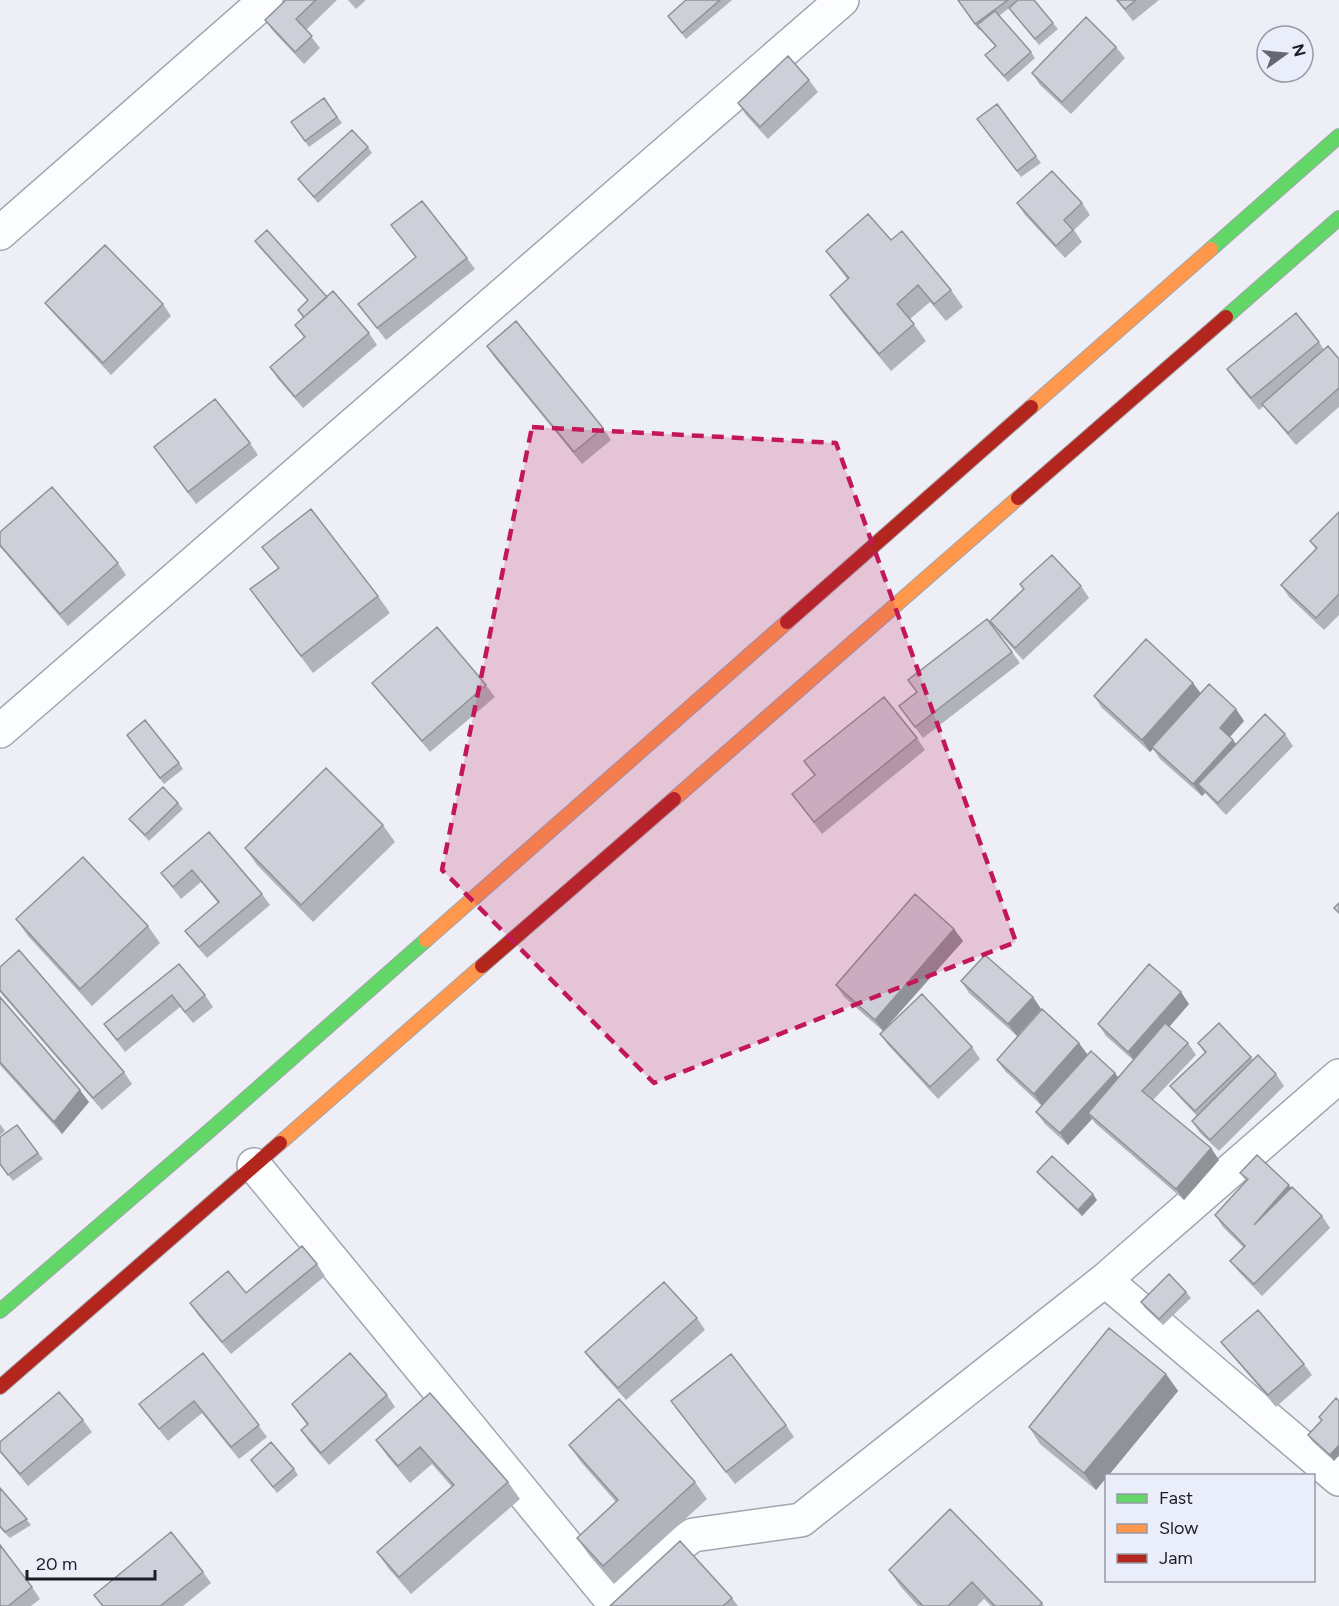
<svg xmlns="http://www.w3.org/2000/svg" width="1339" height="1606" font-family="Figtree,sans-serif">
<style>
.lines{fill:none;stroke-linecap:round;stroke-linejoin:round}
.street-casing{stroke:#a3a5ad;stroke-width:36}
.fast-casing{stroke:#a3a5ad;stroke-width:16}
.slow-casing{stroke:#a3a5ad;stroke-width:16}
.jam-casing{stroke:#a3a5ad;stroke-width:16}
.street{stroke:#fcfdfe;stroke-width:33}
.fast{stroke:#63d668;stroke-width:14}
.slow{stroke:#ff974d;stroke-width:14}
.jam{stroke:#b3261e;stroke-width:14}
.wall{fill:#b1b3bb}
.shaded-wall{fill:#909298}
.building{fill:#ced0d9;stroke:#909298;stroke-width:1.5}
.marked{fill:#c2185b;fill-opacity:0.2;stroke:#c2185b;stroke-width:4.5;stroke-dasharray:12 8;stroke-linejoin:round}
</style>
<rect width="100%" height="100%" fill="#eeeff6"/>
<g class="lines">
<g class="street-casing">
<path id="street" d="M0 233 266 0
M0 731 842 0
M254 1165 609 1597 693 1535 801 1520 1105 1280 1339 1076
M1105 1280 1339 1479"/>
</g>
<g class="fast-casing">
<path id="fast" d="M1211 249 1339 136
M1226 317 1339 218
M0 1311 215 1126 426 940"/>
</g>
<g class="slow-casing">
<path id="slow" d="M1031 407 1211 249
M674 799 1018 498
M426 940 787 622
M280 1143 482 966"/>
</g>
<g class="jam-casing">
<path id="jam" d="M1018 498 1226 317
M787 622 1031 407
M482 966 674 799
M0 1387 280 1143"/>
</g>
<use href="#street" class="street"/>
<use href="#fast" class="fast"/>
<use href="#slow" class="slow"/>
<use href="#jam" class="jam"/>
</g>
<path class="wall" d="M286 0H337L306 30 320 48 304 64 273 31 265 20Z
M348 0H366L356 9Z
M686 0H732L686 39 668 16Z
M958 0H1034L1058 29 1039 45 1009 8 999 16 1031 52 1035 58 1008 82 985 55 995 46 980 29 979 30Z
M1116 0H1159L1133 21Z
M1116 47 1125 58 1071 114 1040 85 1032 73Z
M809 80 818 92 768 139 746 115 738 103Z
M324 98 342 123 309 147 291 122Z
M997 104 1041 163 1021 177 977 119Z
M368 147 372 153 318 203 298 179Z
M1017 203H1082L1090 215 1074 230 1082 242 1065 258 1025 215Z
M391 225 467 258 475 269 386 340 358 304 416 258Z
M891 240 951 290 963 307 946 321 930 302 910 319 926 341 891 371 842 312 830 295 847 279 826 251Z
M255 241 327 297 369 333 377 345 303 408 278 379 270 367 304 337 295 325 303 318 298 310 308 301 259 247Z
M45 303 163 304 171 316 111 375 54 314Z
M1319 342 1324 350 1339 359V407L1296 445 1271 415 1264 406 1259 410 1235 381 1227 369Z
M487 346 603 428 611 440 582 464 495 358Z
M250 443 258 455 196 504 154 447Z
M1339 512V615L1324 630 1289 597 1281 585 1316 549 1310 541Z
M0 532 118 563 126 575 68 626 2 549 0 547Z
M262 547 378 596 390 613 313 673 250 589 278 568Z
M1020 584 1081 586 1089 598 1023 660 999 633 990 621 1024 589Z
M1012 652 1020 663 923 738 899 706 917 692 908 680Z
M372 683 486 685 495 697 430 752 381 694Z
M1193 683 1200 693 1236 709 1244 721 1230 737 1236 744 1285 734 1293 746 1226 815 1205 793 1202 796 1160 759 1153 749 1150 752 1102 708 1094 696Z
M917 738 925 750 822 834 792 794 815 775 804 761Z
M131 741 179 763 183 769 164 784Z
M178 803 183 809 149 841 134 825 129 819Z
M383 825 395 842 313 922 257 865 245 848Z
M209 832 262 894 270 905 207 958 194 943 185 931 218 903 201 882 181 899 161 873Z
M16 919 148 926 160 943 92 1006 28 936Z
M954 929 963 941 883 1031 844 997 836 985Z
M179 964 205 995 213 1007 193 1023 180 1007 125 1052 104 1024Z
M0 967 124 1072 132 1084 102 1110 0 992Z
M961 981 1033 997 1041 1009 1017 1036 969 993Z
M0 997 89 1102 62 1134 0 1065Z
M1189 1004 1169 1027 1188 1043 1196 1055 1153 1100 1211 1148 1219 1160 1184 1200 1096 1124 1092 1119 1068 1145 1045 1124 1036 1112 1042 1106 1005 1071 997 1060 1087 1055 1115 1073 1118 1077 1133 1060 1106 1036 1098 1024Z
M880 1034 972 1047 980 1059 938 1099 889 1046Z
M1198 1043 1251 1057 1253 1060 1276 1074 1284 1086 1219 1151 1200 1133 1192 1121 1197 1116 1179 1097 1170 1086 1205 1053Z
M0 1124 5 1131 0 1135Z
M17 1125 43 1159 13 1181 0 1164Z
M1037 1172 1097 1200 1082 1216 1042 1178Z
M1240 1173 1291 1188 1322 1216 1330 1228 1262 1296 1239 1272 1230 1261 1244 1248 1223 1227 1215 1215 1246 1181Z
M317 1264 325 1276 231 1354 198 1315 190 1303 246 1293Z
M1186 1292 1191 1298 1163 1325 1145 1308 1141 1302Z
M697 1318 705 1330 626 1400 594 1364 585 1352Z
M1221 1342 1304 1364 1312 1375 1276 1407 1230 1353Z
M203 1353 267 1437 239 1459 202 1413 168 1441 139 1404Z
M1166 1374 1178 1391 1108 1476H1107L1096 1490 1040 1444 1029 1427Z
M430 1393 508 1482 520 1499 411 1594 389 1569 377 1552 452 1487 432 1464 410 1483 388 1457 376 1440Z
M387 1395 395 1407 329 1465 309 1442 301 1430 307 1425 292 1404Z
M671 1401 786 1425 794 1437 735 1484Z
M1339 1401V1455L1334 1461 1312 1441 1308 1435 1321 1421 1319 1417Z
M83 1420 92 1432 28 1486 0 1452V1442Z
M569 1445 695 1482 707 1499 614 1584 589 1555 577 1538 616 1502 581 1462Z
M251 1460 294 1469 298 1475 277 1493Z
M0 1488 31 1525 10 1538 0 1528Z
M950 1509 1042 1603 1044 1606H991L984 1599 977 1606H918L901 1587 889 1570Z
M203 1572 211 1583 183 1606H102L94 1595Z
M32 1587 40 1599 31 1606H0Z
M732 1598 738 1606H610Z"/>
<path class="shaded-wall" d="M1193 683 1202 695 1150 752 1142 740Z
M1236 709 1244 721 1228 739 1220 728Z
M1233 740 1242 752 1198 784 1205 793 1202 796 1193 784Z
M954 929 963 941 883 1031 875 1020Z
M1181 992 1189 1004 1137 1064 1128 1052Z
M1033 997 1041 1009 1017 1036 1008 1024Z
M1079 1043 1088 1055 1042 1106 1034 1094Z
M1115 1073 1123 1085 1088 1113 1092 1119 1068 1145 1060 1133Z
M80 1090 89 1102 62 1134 54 1122Z
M1211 1148 1219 1160 1184 1200 1176 1189Z
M1289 1185 1297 1197 1254 1225Z
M1093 1194 1097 1200 1082 1216 1078 1210Z
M1166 1374 1178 1391 1108 1476H1107V1477L1096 1490 1084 1473Z
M1339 1445V1455L1334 1461 1330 1455Z"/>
<path class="building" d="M286 0H316L296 19 312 36 295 52 265 20Z
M686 0H720L682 33 668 16Z
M958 0H1008L975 24Z
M1018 0H1034L1053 23 1035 39 1009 8Z
M1117 0H1136L1125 9Z
M995 11 1031 52 1004 76 985 55 996 46 977 25Z
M1086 17 1116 47 1062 102 1032 73Z
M788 56 809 80 760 127 738 103Z
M324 98 337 117 305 141 291 122Z
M997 104 1036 156 1017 171 977 119Z
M352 130 368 147 314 197 298 179Z
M1052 171 1082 203 1064 220 1073 230 1056 246 1017 203Z
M422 201 467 258 377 328 358 304 416 257 391 225Z
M868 214 891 240 902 231 951 290 934 304 918 285 897 304 914 324 879 354 830 295 849 278 826 251Z
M267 230 327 297 304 317 298 310 308 300 255 241Z
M105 245 163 304 103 363 45 303Z
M333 291 369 333 295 397 270 367 305 337 295 325Z
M1296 313 1319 342 1251 398 1227 369Z
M516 321 603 428 574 452 487 346Z
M1328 346 1339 359V388L1288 433 1262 404Z
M215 399 250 443 188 492 154 447Z
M52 487 118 563 60 614 0 545V532Z
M311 509 378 596 301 656 250 589 279 568 262 547Z
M1339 512V594L1316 618 1281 585 1317 548 1310 541Z
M1052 555 1081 586 1015 648 990 621 1024 589 1020 584Z
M987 619 1012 652 915 727 899 706 917 692 908 680Z
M437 627 486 685 422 741 372 683Z
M1146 639 1193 683 1142 740 1094 696Z
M1209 684 1236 709 1220 728 1233 740 1193 784 1152 747Z
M884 697 917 738 814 822 792 794 815 775 804 761Z
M1265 714 1285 734 1218 803 1198 784Z
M145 720 179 763 160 778 127 735Z
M326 768 383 825 301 905 245 848Z
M163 787 178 803 145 835 129 819Z
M209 832 262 894 199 947 185 931 219 902 192 870 173 887 161 873Z
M83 857 148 926 80 989 16 919Z
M915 894 954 929 875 1020 836 985Z
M1339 903V913L1334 908Z
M19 950 124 1072 93 1098 0 990V967Z
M985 955 1033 997 1008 1024 961 981Z
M179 964 205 995 185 1012 172 995 117 1040 104 1024Z
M1149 964 1181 992 1128 1052 1098 1024Z
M922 994 972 1047 930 1087 880 1034Z
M0 997 80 1090 54 1122 0 1062Z
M1042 1009 1079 1043 1034 1094 997 1060Z
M1165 1023 1188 1043 1142 1091 1211 1148 1176 1189 1088 1113Z
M1219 1023 1251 1057 1195 1111 1170 1086 1206 1052 1198 1043Z
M1091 1051 1115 1073 1060 1133 1036 1112Z
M1258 1055 1276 1074 1210 1140 1192 1121Z
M17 1125 38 1153 8 1175 0 1164V1137Z
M1257 1155 1289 1185 1254 1225 1292 1187 1322 1216 1254 1284 1230 1261 1245 1246 1215 1215 1248 1179 1240 1173Z
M1052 1156 1093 1194 1078 1210 1037 1172Z
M302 1246 317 1264 222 1342 190 1303 228 1271 246 1293Z
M1169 1274 1186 1292 1159 1319 1141 1302Z
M664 1282 697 1318 618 1388 585 1352Z
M1258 1310 1304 1364 1268 1395 1221 1342Z
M1109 1328 1166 1374 1084 1473 1029 1427Z
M203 1353 259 1425 231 1447 194 1401 159 1429 139 1404Z
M350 1353 387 1395 321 1453 301 1430 308 1424 292 1404Z
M731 1354 786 1425 726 1472 671 1401Z
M59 1392 83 1420 20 1474 0 1451V1442Z
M430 1393 508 1482 399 1577 377 1552 454 1485 420 1447 398 1466 376 1440Z
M1336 1398 1339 1401V1445L1330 1455 1308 1435 1322 1420 1319 1417Z
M619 1399 695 1482 603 1566 577 1538 618 1500 569 1445Z
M271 1442 294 1469 273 1487 251 1460Z
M0 1488 27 1519 5 1532 0 1526Z
M950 1509 1042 1603 1039 1606H993L994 1605 972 1582 948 1606H923L889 1570Z
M171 1532 203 1572 160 1606H103L94 1595Z
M680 1541 732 1598 723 1606H610Z
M0 1545 32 1587 8 1606H0Z"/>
<path class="marked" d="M532 427 836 443 1016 942 654 1083 442 870Z"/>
<rect x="1105" y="1474" width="210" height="108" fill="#eaedfa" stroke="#979aa6" stroke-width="1.5"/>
<rect x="1117" y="1494" width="30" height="9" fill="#63d668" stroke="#979aa6" stroke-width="1.5"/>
<text x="1159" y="1504" font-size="18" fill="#1b1e29">Fast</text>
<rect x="1117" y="1524" width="30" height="9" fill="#ff974d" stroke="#979aa6" stroke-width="1.5"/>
<text x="1159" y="1534" font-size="18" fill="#1b1e29">Slow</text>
<rect x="1117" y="1554" width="30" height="9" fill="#b3261e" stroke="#979aa6" stroke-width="1.5"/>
<text x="1159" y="1564" font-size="18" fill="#1b1e29">Jam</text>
<g transform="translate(1285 54) rotate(75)"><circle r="28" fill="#eaedfa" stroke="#979aa6" stroke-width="1.5"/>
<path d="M0-4.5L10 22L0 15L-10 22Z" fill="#656771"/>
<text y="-9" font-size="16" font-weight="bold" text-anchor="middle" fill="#1b1e29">N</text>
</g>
<path d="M27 1570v9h128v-9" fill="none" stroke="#1b1e29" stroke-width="3"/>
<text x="36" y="1570" font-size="18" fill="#1b1e29" stroke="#eaedfa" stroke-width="4.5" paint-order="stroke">20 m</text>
</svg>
